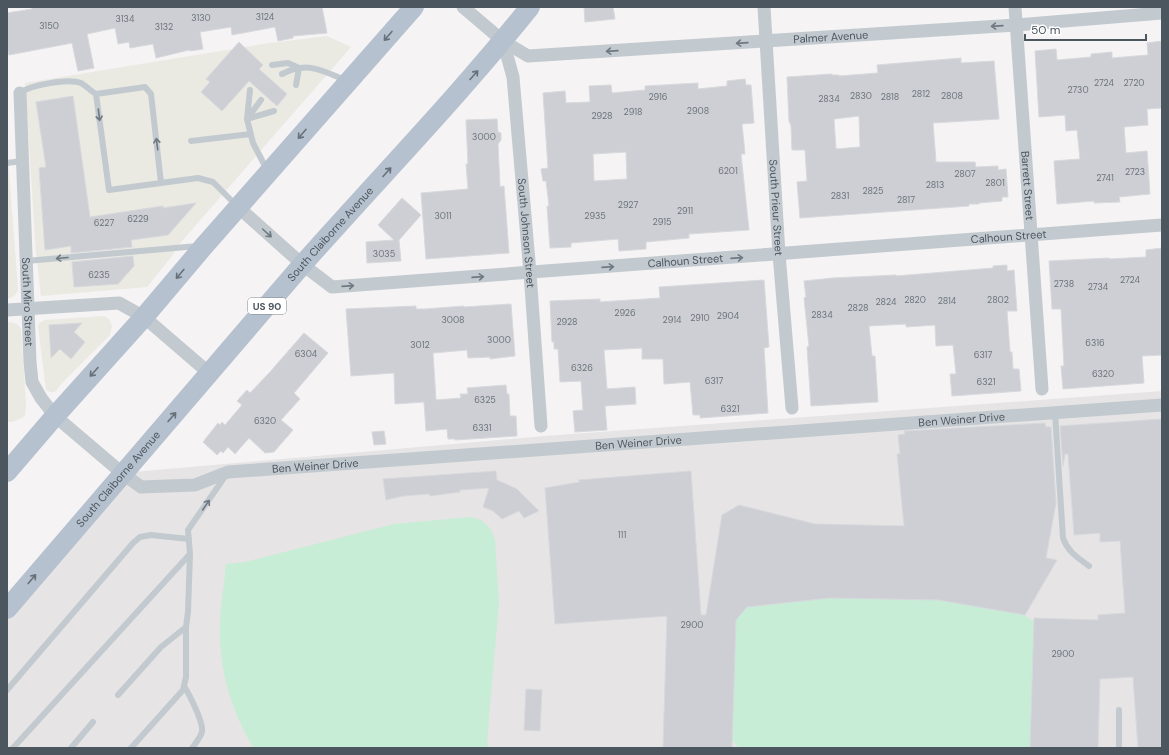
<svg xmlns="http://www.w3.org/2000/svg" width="1169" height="755" font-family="'DM Sans',sans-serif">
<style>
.commercial{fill:#eae9e2}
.education{fill:#e6e4e4}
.green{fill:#c7edd6}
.building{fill:#cdcfd4;stroke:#d7d9dd;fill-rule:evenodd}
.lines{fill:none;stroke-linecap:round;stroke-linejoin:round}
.lane{stroke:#c2cad0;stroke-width:6}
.street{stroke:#c2cad0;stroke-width:13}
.primary{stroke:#b5c1ce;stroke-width:20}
.oneway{stroke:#6f7981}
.oneway2{stroke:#66717b}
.labels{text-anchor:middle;stroke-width:3;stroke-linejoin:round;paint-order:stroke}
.number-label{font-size:9px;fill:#6c747c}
.shield{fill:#fff;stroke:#82898f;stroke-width:1}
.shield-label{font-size:10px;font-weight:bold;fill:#4c565f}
.street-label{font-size:11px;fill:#4c565f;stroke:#fff}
</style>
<rect width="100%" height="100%" fill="#f5f3f3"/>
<path class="commercial" d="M327 36 351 47 182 241 172 256 147 287 41 296 36 253 25 83 270 43Z
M7 145 18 290 15 295 11 298H7Z
M104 316 109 319 112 326 110 335 62 383 55 392H50L46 390 38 326 39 323 45 320Z
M11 322 17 324 21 329 26 404 25 415 22 418 12 422H7V323Z"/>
<path class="education" d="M1162 391V748H7V609L122 473 545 436Z"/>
<path class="green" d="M470 517 481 520 490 528 495 539 499 602 487 741 488 748H254C232 714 219 669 220 629 220 607 224 586 226 564L245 562 394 524Z
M830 598 938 600 1025 615 1034 622 1030 748H739L732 740 735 620 747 607Z"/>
<path class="building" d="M32 7H322L327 33 293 36V38L278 41 275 27 232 35 231 27 200 32 203 49 190 51 189 50 156 58 153 44 130 48 129 42 118 44 115 28 87 34 94 68 78 71 72 43 9 55 7 46V13L32 9Z
M584 7H613L615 19 585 22Z
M1162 41V108L1147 109 1148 125 1124 127 1126 153 1147 151 1150 194 1119 197 1120 202 1094 203V201L1057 204 1054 161 1080 159 1077 130 1066 131 1065 115 1039 117 1035 51 1056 49 1057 60 1091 57V54L1112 52V58L1148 55 1147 43Z
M239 42 263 65 259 69 287 94 277 106 249 81 222 111 201 92 210 82 206 79Z
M961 58V63L994 61 999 119 933 123 936 162H975L976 167 998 166V170L1006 169 1008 197H1002V201L979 203V204H969V206L800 218 797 182 807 181 805 150H792L791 126 789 121 787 77 832 74V75H839V76L878 73 877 65ZM859 116 860 147 836 149 834 119Z
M745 79 746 85H751L754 123 742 124 745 154H741L749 230 689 234V238L646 242V249L619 251 618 239 571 243V247L550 248 547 206H549L546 181H543L541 169 548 168 543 93 565 91 566 103 590 102 589 86 611 85 612 93 645 90V86L698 83V89L727 86V81ZM626 152 627 179 594 181 593 154Z
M73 96 90 217 163 206V208L196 203 168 235 131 240 132 247 71 253V246L45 250 39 168 46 167 36 102Z
M497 119 498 132 501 133V140L498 144 500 187 504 186 509 253 426 259 421 193 468 189 466 164H468L466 120Z
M402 198 421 215 399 240 401 261 367 263 366 242 394 240 378 225Z
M1162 248V355L1142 356 1144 383 1063 389 1061 366H1064L1061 309H1052L1049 261 1109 258V259L1146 257V250Z
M133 256 134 266 118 284 74 287 72 262Z
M1007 265V271L1014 270 1017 311H1007L1010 352H1012L1013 369H1019L1021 391 952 396 950 374H956L953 345 936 346 935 325 906 327V324L869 326 872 356H875L878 402 811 406 807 347 809 346 804 298 806 297 804 281 833 278 896 275V276L993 268V266Z
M764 280 769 347 764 348 768 413 700 418V415H693L690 382 664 384 663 359H642V348L604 350 607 389 635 387 636 404 605 406 607 430 575 432 573 411 583 410 581 381 560 382 558 349H554V342H552L550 301 600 299V302L660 298 659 287Z
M511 304 515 356 490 359V357L468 358 467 350 433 353 436 400 461 398 460 394H468L467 388 506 385 507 394H509L510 416H516L517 436 455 440V439H448L447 429 426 431 424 402 395 404 394 373 351 376 346 309 416 306V309H425L464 306V307Z
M82 323 74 332 85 342 71 359 60 349 51 358 49 325Z
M304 333 328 353 294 393 300 399 281 420 293 430 274 452 265 453 249 438 235 454 228 447 223 453 221 451 217 455 203 442 218 423 220 425 222 422 225 425 242 405 237 401 247 390 250 393 270 372Z
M1162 419V748H1138L1133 677 1100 679 1098 748H1030L1034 618 1098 620V615L1125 613 1120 541 1100 542V533L1074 535 1068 454H1065L1063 466 1060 426Z
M1045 423 1046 427H1051L1056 503 1046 558 1057 560 1025 615 938 600 830 598 747 607 736 620 732 748H663L667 616 555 624 545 488 580 482 578 480 691 471 701 615H706L722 515 739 505 815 524 904 526 897 454H900L898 435 905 434 904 431Z
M384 431 386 444 374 445 372 432Z
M496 471 497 480 517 489 539 511 524 518 519 511 502 519 493 511 483 507 489 488 460 490V492L430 496 429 494 403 496 386 500 383 479Z
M526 689 542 690 540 731 524 730Z"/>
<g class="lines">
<path class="lane" d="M272 65 288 63 299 68 296 85
M282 74C307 61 321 70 345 80
M250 90 247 119 274 111
M20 93C30 85 69 78 81 83 86 86 91 91 96 94
M261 100 247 119 253 143 267 170
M191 141 251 134
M7 163 22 161
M161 183 151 94 145 87 96 94 109 190 198 178 213 182 237 206
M26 261 198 246
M1055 413 1063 538C1068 552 1077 557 1089 566
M184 686C189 694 204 723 202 732 200 738 196 743 192 748
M7 690 133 543 140 537 151 535 189 539
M118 695 161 647 186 627
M1119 710V748
M13 748 190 554 188 530 226 475
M71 748 93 722
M131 748 183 690 186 677V627L188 612 190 554"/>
<g class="street">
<path id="s1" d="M463 7 503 41 528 56 1016 25 1162 13"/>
<path id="s2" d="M764 7 779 254 792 408"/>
<path id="s3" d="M1015 7 1042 389"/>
<path id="s4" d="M503 41 513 77 530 273 541 426"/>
<path id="s5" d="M20 93 30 362 32 382 41 398 55 416 122 473 141 487 195 485 228 472 1162 405"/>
<path id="s6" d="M238 207 303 265 332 287 1162 225"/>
<path d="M7 310 119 303 144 317 209 373"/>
</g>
<g class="primary">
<path d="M7 472 55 416 144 317 204 246 414 7"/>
<path id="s7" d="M7 609C105 494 203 379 302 265 378 179 458 97 530 7"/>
</g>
</g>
<defs><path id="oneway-shaft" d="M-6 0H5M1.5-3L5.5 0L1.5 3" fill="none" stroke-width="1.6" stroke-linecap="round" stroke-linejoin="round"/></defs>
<g class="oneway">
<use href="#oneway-shaft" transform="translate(997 26) rotate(176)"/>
<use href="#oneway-shaft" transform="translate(742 43) rotate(176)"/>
<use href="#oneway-shaft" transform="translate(612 51) rotate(176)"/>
<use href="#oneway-shaft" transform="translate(99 115) rotate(83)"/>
<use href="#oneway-shaft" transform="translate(157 144) rotate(-97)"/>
<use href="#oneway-shaft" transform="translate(267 233) rotate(42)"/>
<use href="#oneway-shaft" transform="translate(62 258) rotate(175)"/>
<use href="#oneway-shaft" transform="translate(737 258) rotate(-4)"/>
<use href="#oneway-shaft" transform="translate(608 267) rotate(-4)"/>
<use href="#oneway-shaft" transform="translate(478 277) rotate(-4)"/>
<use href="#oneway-shaft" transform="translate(348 286) rotate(-4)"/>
<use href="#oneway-shaft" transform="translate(206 505) rotate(-56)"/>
</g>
<g class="oneway2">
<use href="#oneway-shaft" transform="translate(388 36) rotate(131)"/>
<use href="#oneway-shaft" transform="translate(474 75) rotate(-48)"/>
<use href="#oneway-shaft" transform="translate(302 134) rotate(131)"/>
<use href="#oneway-shaft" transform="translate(387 172) rotate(-48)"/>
<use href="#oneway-shaft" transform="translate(180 274) rotate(130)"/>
<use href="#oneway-shaft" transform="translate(94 372) rotate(132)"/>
<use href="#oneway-shaft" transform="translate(172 417) rotate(-49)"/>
<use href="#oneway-shaft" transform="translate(32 579) rotate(-50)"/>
</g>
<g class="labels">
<g class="number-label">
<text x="265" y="20">3124</text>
<text x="201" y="21">3130</text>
<text x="125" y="22">3134</text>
<text x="49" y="29">3150</text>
<text x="164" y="30">3132</text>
<text x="1104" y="86">2724</text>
<text x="1134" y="86">2720</text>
<text x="1078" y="93">2730</text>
<text x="921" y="97">2812</text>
<text x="861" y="99">2830</text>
<text x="952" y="99">2808</text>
<text x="658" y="100">2916</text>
<text x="890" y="100">2818</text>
<text x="829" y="102">2834</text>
<text x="698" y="114">2908</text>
<text x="633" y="115">2918</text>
<text x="602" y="119">2928</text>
<text x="484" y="140">3000</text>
<text x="728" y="174">6201</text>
<text x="1135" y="175">2723</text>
<text x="965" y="177">2807</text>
<text x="1105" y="181">2741</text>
<text x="995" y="186">2801</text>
<text x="935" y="188">2813</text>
<text x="873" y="194">2825</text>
<text x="840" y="199">2831</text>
<text x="906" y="203">2817</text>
<text x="628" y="208">2927</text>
<text x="685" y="214">2911</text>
<text x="443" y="219">3011</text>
<text x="595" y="219">2935</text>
<text x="138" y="222">6229</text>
<text x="662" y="225">2915</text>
<text x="104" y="226">6227</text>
<text x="384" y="257">3035</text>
<text x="99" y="278">6235</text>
<text x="1130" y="283">2724</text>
<text x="1064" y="287">2738</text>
<text x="1098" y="290">2734</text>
<text x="915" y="303">2820</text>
<text x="998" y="303">2802</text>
<text x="947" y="304">2814</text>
<text x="886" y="305">2824</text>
<text x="858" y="311">2828</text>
<text x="625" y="316">2926</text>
<text x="822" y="318">2834</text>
<text x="728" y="319">2904</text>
<text x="700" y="321">2910</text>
<text x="453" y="323">3008</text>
<text x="672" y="323">2914</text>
<text x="567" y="325">2928</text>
<text x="499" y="343">3000</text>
<text x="1095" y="346">6316</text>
<text x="420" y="348">3012</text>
<text x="306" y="357">6304</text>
<text x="983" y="358">6317</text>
<text x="582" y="371">6326</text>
<text x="1103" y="377">6320</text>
<text x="714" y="384">6317</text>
<text x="986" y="385">6321</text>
<text x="485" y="403">6325</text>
<text x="730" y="412">6321</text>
<text x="265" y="424">6320</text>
<text x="482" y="431">6331</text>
<text x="622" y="538">111</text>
<text x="692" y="628">2900</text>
<text x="1063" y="657">2900</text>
</g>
<rect class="shield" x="248" y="298" width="38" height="16" rx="3"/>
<g class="shield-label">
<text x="267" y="310">US 90</text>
</g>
<g class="street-label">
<text dy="4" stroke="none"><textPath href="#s1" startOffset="385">Palmer Avenue</textPath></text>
<text dy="4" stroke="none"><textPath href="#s3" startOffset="179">Barrett Street</textPath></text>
<text dy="4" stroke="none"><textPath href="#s2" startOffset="201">South Prieur Street</textPath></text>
<text dy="4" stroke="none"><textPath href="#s4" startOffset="194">South Johnson Street</textPath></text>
<text dy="4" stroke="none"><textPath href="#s7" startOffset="495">South Claiborne Avenue</textPath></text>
<text dy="4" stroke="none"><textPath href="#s6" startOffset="802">Calhoun Street</textPath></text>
<text dy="4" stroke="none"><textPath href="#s6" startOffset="478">Calhoun Street</textPath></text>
<text dy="4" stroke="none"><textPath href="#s5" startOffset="209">South Miro Street</textPath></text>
<text dy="4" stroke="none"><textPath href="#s5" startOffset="1267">Ben Weiner Drive</textPath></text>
<text dy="4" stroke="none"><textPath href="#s5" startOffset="943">Ben Weiner Drive</textPath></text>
<text dy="4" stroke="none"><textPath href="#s5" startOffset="619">Ben Weiner Drive</textPath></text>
<text dy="4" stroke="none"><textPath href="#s7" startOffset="171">South Claiborne Avenue</textPath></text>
</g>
</g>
<rect width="1169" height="755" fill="none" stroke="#4c565f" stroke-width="16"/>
<path d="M1025 34v6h121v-6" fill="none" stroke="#4c565f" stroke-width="2"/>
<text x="1031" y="34" font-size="12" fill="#4c565f" stroke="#ffffff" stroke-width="3" paint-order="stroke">50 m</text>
</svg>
